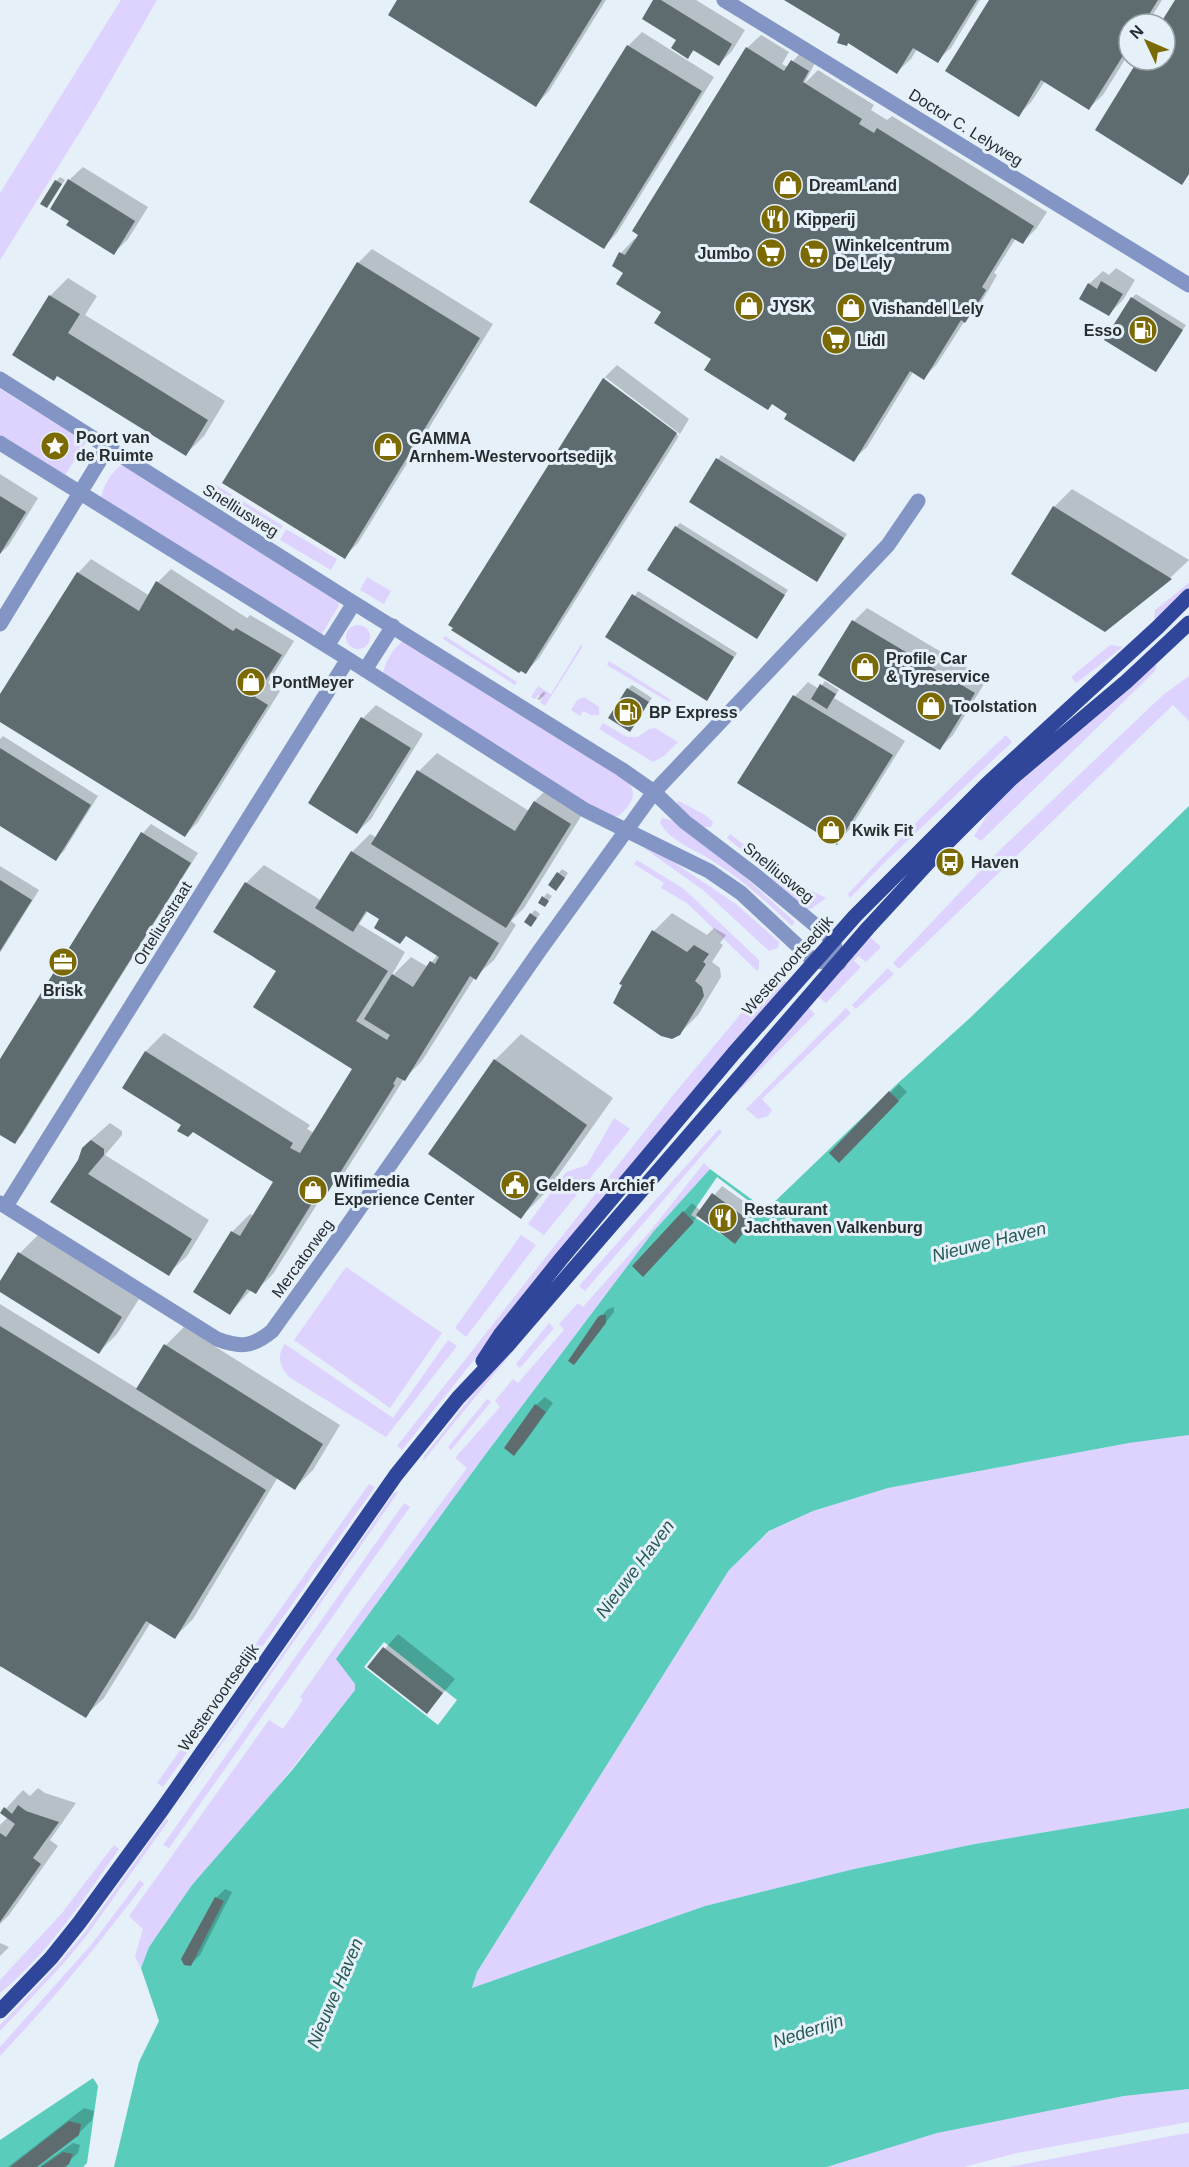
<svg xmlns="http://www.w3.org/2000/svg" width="1189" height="2167" font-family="Helvetica,sans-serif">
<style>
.green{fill:#ded2fe}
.water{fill:#59ccbc}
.pier{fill:#e5f0f9}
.shadow{fill:#0003;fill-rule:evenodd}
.building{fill:#5f6c6f}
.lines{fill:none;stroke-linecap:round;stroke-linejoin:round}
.minor{stroke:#8395c5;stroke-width:15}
.major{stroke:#2f469b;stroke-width:15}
.labels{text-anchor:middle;stroke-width:6;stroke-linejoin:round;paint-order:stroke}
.street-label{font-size:16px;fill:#272c2f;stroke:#e5f0f9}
.poi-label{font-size:16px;font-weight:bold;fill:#272c2f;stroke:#e5f0f9;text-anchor:start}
.water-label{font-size:18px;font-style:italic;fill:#285a53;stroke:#e5f0f9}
</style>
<rect width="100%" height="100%" fill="#e5f0f9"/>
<path class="green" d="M121 0H157L96 106 0 260V193Z
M0 389 86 442 65 475 0 436Z
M120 466 127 467 337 599 339 605 322 634 101 499C102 488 111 473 120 466Z
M211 482 283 526 276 537 205 492Z
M286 529 337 559 331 570 280 540Z
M367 577 391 591 384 604 360 590Z
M1189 583V590L1156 620 1154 619 1155 610Z
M346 637a12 12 0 1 1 24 0a12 12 0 1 1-24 0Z
M445 636 517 682 515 685 443 639Z
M404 641 626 779C639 793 632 805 618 816H607L383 676C383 665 394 646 404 641Z
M581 645 583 646 545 706 540 702 543 698 538 695 535 699 531 697 538 686 551 694Z
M1110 645 1123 647 1076 683 1071 677Z
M609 661 671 700 669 702 607 665Z
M1157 665 1155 671 981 841 974 836 994 804 1008 789 1151 666Z
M1189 676V721L1173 705 899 969 893 963 1001 849 1163 695Z
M584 697 599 707V715H591L583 711 580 716 571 710 577 700Z
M603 723 627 737H638L649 729 655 728 678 742 664 756 653 762 599 729Z
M1006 735 1012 742 886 861 850 898 848 894C899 839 951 786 1006 735Z
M679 801 705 815 713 822 711 827H698L678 806 677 802Z
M662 818 674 821 728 862 795 922 792 926C768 903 744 881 716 863 699 851 669 842 660 822Z
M730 834 792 881 826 898 811 909H806L771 883 770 873 727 838Z
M644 848 657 851 736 904 779 942 778 948 769 951 703 890Z
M637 860 684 889 759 960V968L757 971 687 903 661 888 664 883 634 864Z
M869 936 881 947 866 962 858 956 854 961 861 967 826 1003 817 996Z
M888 968 894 974 856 1009 852 1005Z
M774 974 786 982 783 988 552 1262 402 1450 397 1446 674 1094Z
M808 1007 815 1014 735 1095 733 1094Z
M846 1008 851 1013 762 1099 772 1110 768 1116 758 1119 746 1109Z
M614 1118 630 1129 544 1235 528 1224 566 1172 587 1165Z
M710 1122 550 1306 423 1461 424 1456 501 1359Z
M719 1129 722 1132 585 1291 579 1286Z
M704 1163 710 1169 653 1232 485 1455 337 1658 355 1684V1690L149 1946 141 1968 135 1957 143 1929 129 1916 269 1720 283 1729 303 1700 300 1697 352 1623 467 1468 455 1458 500 1407 495 1401 513 1379 518 1383 564 1330 559 1324 578 1303 583 1307 652 1229Z
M521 1235 536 1245 466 1337 455 1328Z
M346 1267 442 1333 390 1408 294 1340Z
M549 1323 554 1328 520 1368 516 1364Z
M448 1340 457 1346 386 1437 289 1377C280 1366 276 1356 285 1344L393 1418Z
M487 1399 491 1402 451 1450 448 1447Z
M1189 1435V1808L975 1844 854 1869 705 1906 472 1989 477 1972 729 1570 770 1531 813 1511 888 1488 1129 1443Z
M369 1484 375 1487 163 1787 157 1783Z
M399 1491 234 1727 171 1814 394 1493Z
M404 1503 410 1507 169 1848 163 1845Z
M166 1819 169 1820 87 1935 63 1964 0 2031V2025L60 1962 84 1933Z
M114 1845 119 1849C83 1900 49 1953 0 1993V1980L62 1913Z
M140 1880 144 1884C99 1944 52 2001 0 2056V2047L91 1945Z
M1189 2089V2122L1017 2153 963 2167H827L937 2133 1124 2096Z
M1189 2133V2167H1009L1166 2137Z"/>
<path class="water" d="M1189 806V1435L1129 1443 888 1488 813 1511 769 1531 729 1570 477 1972 472 1988 705 1906 854 1869 975 1844 1189 1808V2089L1124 2096 937 2133 827 2167H114L139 2062 159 2021 141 1968 149 1947 192 1885 293 1769 355 1690V1684L336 1659 485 1455 653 1232 710 1169 758 1204 765 1211 896 1085 971 1017Z
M93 2078 98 2086 87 2163 83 2167H0V2140Z"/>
<path class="pier" d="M717 1177 758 1208 730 1240 691 1215Z
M384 1642 457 1700 438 1725 364 1667Z"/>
<path class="shadow" d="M399 0H606L549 91 536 105Z
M655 0H696L745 30 732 51 719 64 695 50 688 57Z
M787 0H980L951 48 937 61 917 49 911 59 897 72 841 34Z
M991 0H1162L1147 24H1129V53L1103 95 1089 108 1045 81 1032 101 1019 115Z
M642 32 714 77 617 233 604 247 531 202 628 46Z
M761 35 789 52 782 64 788 67 801 52 816 61 804 84 818 70 874 105 871 110 887 120 892 116 1047 212 1036 229 1022 243 1016 238 994 273 997 275 988 291 978 307 966 319 937 364 924 378 913 372 867 447 853 460 713 358 663 312 625 272 621 253 634 239 636 240 747 48Z
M83 167 148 207 128 239 114 253 71 220 69 180Z
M60 177 65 180 47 206 56 181Z
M372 249 493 324 358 543 344 557 224 483 358 263Z
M1116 268 1135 280 1123 300 1109 314 1089 284 1103 271 1109 275Z
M68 278 97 296 85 315 225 401 204 436 186 454 58 375 50 296Z
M1136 294 1186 325 1159 366 1132 298Z
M617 365 689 419 680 434 605 377V381L679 436 539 658 526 672 584 411 604 378Z
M721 455 847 534 820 576 691 501Z
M0 474 38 498 9 545 0 554Z
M1072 489 1189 560 1171 577 1105 630 1013 573 1054 507Z
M680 523 788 590 757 637 676 527Z
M91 559 150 596 158 582 171 569 247 618 250 615 294 641 268 683 280 691 198 822 185 835 0 720V696L78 573Z
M638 591 737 653 710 695 607 637Z
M867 608 987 679 953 735 940 748 854 621Z
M825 681 839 690 834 698 905 741 850 829 837 843 739 783 795 696 808 682 819 689Z
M632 685 652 698 633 726 628 689Z
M543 692 546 693 540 700 537 699Z
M376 705 423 734 371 819 357 832 363 718Z
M3 736 98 796 64 851 56 859 0 825V739Z
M437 753 529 811 535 801 553 783 588 805 524 908 511 921 516 925 494 960 475 977 422 1061 404 1079 345 1172 326 1190 273 1274 255 1292 251 1290 230 1313 232 1232 250 1214 254 1216 275 1182 124 1087 146 1051 164 1033 310 1125 307 1129 314 1133 354 1068 278 970 215 932 246 883 264 865 322 901 352 852 370 834 377 838 419 771ZM368 911 438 954 428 967 411 957 390 978 405 952 359 924Z
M151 824 198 853 23 1133 15 1142 0 1133V1061L143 833Z
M0 866 39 890 0 953Z
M562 869 568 873 560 885 550 884Z
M547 893 552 896 548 901 544 897Z
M535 910 540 914 535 921 531 914Z
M672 913 707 935 714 928 726 935 720 943 723 945 712 962 720 968 721 977 698 1015 679 1034 621 983 654 931Z
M521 1034 613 1098 547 1191 521 1217 495 1060Z
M899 1084 907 1092 839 1161 831 1153Z
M110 1123 122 1131V1135L105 1155 209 1220 187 1256 168 1274 52 1201 80 1160 86 1144Z
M722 1186 759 1212 744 1233 735 1242 699 1215 652 1266 684 1212 692 1203 701 1211Z
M38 1235 139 1299 117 1334 99 1352 0 1290V1284L20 1253Z
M0 1304 138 1389 166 1345 184 1327 340 1425 313 1470 295 1488 278 1477 193 1619 175 1637 151 1622 104 1698 85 1716 2 1665 0 1668Z
M614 1307V1312L574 1363 599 1318 608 1309Z
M545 1397 553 1403 523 1445 514 1454 536 1405Z
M398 1634 455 1679 427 1712 369 1667Z
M38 1788 45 1793 76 1803 50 1840 58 1846 9 1915 0 1924V1825L8 1817 2 1813 23 1790 30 1796Z
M225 1889 232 1892 200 1955 191 1964 216 1898Z
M0 1943 9 1947 0 1956Z
M84 2108 94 2111 92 2120 78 2134 35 2167H8Z
M73 2143 80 2145 78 2153 62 2167H39Z"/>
<path class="building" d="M397 0H602L536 107 388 15Z
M653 0H661L732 44 719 66 693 50 688 59 671 48 676 40 642 19Z
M784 0H977L938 63 913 48 897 74 848 43 847 46 837 43 840 34Z
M989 0H1158L1143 24H1129V46L1089 110 1041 80 1019 117 945 71Z
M1175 0H1189V174L1182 185 1095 130 1138 60H1165V24H1160Z
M627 45 702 91 604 249 529 202Z
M746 47 784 71 791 60 809 71 796 94 803 82 862 119 859 124 874 133 877 128 1034 226 1023 244 1012 238 982 287 986 290 985 292 965 323 961 320 924 380 910 371 854 462 784 419 787 414 772 404 768 410 704 370 711 359 654 323 661 312 616 284 623 273 612 266 619 252 625 255 638 235 632 231Z
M68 179 135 221 114 255 66 225 69 221 50 209Z
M55 180 62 184 47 208 40 204Z
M357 262 480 338 345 559 222 483Z
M1101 281 1123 294 1109 316 1079 299 1088 283 1097 289Z
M49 295 80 314 68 333 208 420 186 456 57 376 54 381 12 355Z
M1131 297 1183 330 1156 372 1104 340Z
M603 378 677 433 526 674 521 671 519 673 451 630 453 628 448 625Z
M716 458 844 538 817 582 689 502Z
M0 496 26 512 0 554Z
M1053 506 1172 579 1105 632 1011 574Z
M675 526 785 595 757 639 647 570Z
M77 572 139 611 156 581 233 631 236 628 282 655 255 697 268 705 185 837 0 722V694Z
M632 594 734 657 707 701 605 637Z
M852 620 975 693 940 750 818 675Z
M820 684 836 694 827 709 811 699Z
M627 688 649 702 630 732 608 718Z
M793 695 893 755 837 845 737 783Z
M361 717 411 748 357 834 308 803Z
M0 748 91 805 56 861 0 826Z
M417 770 515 831 534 801 571 824 506 928 371 844Z
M141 832 191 863 15 1144 0 1135V1059Z
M351 851 499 943 476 980 470 976 405 1081 397 1077 393 1084 395 1085 328 1192 320 1187 315 1194 317 1195 256 1294 247 1289 230 1315 193 1292 231 1231 240 1236 273 1182 193 1132 188 1137 177 1131 181 1125 122 1088 145 1051 293 1143 290 1148 300 1153 352 1069 253 1007 276 971 213 932 245 882 388 971 356 1021 387 1040 390 1035 364 1019 392 974 413 987 430 961 435 964 439 957 406 936 400 944 374 928 379 919 366 911 353 932 315 908Z
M557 872 565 878 556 891 548 885Z
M0 880 32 900 0 951Z
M542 896 549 901 545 907 538 903Z
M530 913 537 918 531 927 524 922Z
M652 930 687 952 694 945 709 954 703 962 706 964 695 981 702 987 704 996 680 1035 672 1039 661 1036 613 1003 622 985 619 984Z
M494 1059 587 1125 521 1219 428 1154Z
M889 1091 899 1101 839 1163 829 1153Z
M91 1140 104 1149V1155L88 1174 192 1239 169 1276 50 1202 78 1160 82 1148Z
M712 1193 751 1222 735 1244 696 1215Z
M683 1211 694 1222 643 1277 632 1266Z
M18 1252 122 1317 99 1354 0 1292V1281Z
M601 1315H606V1323L574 1365 568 1361 598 1317Z
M0 1326 266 1490 175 1639 146 1621 86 1718 0 1666Z
M164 1344 323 1444 295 1490 136 1389Z
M535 1404 546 1412 514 1456 504 1448Z
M383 1647 443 1693 427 1714 367 1667Z
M18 1805 26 1811 59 1822 33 1858 41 1864 0 1922V1833L6 1837 15 1824 0 1813 4 1807 12 1814Z
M215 1897 224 1901 191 1966 184 1965 181 1959Z
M69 2121 81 2124 79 2135 37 2167H10Z
M63 2152 73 2154 69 2164 65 2167H41Z"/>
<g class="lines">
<path class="minor" d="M724 0 1189 285
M0 379 346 598 621 769 654 792 685 822 755 875 833 940 839 963 814 961 741 893 709 871 585 810 348 659 0 443
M0 624 108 447
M327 646 354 603
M365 670 393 626
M0 1203 217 1339C240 1348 253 1347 272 1331L336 1242 540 950 654 792 888 545 918 501
M6 1206 348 659"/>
<path class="major" d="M483 1361 500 1335 561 1259 734 1053 855 916 986 785 1158 627 1189 596
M0 2011 51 1958 79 1923 161 1811 396 1475 458 1398 507 1346 868 928 938 852 1012 778 1127 681 1189 623"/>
</g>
<defs>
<g id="shop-disc" transform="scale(1.5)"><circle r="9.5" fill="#7b6a02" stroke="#e5f0f9"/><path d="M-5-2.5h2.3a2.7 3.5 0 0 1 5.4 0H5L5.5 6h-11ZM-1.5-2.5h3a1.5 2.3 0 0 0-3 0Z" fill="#fff"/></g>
<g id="restaurant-disc" transform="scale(1.5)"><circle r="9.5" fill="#7b6a02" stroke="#e5f0f9"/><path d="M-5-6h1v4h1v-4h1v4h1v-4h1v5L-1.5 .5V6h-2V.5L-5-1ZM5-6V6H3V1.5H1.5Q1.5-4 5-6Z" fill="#fff"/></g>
<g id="supermarket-disc" transform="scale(1.5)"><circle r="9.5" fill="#7b6a02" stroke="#e5f0f9"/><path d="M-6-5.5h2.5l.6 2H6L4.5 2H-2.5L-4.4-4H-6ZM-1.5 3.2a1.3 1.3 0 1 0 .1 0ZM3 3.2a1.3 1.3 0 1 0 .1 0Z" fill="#fff"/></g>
<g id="fuel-disc" transform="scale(1.5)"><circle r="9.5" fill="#7b6a02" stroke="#e5f0f9"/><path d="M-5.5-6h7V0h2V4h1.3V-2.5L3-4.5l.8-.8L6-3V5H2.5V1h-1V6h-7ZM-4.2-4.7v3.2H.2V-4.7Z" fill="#fff"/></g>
<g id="sight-disc" transform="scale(1.5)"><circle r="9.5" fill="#7b6a02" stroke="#e5f0f9"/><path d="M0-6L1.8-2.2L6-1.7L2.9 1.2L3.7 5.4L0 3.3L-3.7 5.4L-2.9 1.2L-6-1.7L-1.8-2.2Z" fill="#fff"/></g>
<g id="bus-disc" transform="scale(1.5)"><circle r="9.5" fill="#7b6a02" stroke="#e5f0f9"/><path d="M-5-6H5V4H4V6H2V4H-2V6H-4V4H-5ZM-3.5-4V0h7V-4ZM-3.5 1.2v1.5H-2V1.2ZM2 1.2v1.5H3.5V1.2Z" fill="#fff"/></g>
<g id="office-disc" transform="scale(1.5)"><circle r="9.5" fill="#7b6a02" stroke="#e5f0f9"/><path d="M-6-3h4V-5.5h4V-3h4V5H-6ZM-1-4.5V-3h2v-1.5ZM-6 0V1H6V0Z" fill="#fff"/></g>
<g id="civic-disc" transform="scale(1.5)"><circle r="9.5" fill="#7b6a02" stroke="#e5f0f9"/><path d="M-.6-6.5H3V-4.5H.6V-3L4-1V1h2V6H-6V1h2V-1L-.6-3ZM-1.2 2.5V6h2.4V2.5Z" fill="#fff"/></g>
</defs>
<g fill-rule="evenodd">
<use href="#shop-disc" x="788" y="185"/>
<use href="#restaurant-disc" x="775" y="219"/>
<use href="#supermarket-disc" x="771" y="253"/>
<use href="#supermarket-disc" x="814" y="254"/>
<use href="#shop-disc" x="749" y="306"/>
<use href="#shop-disc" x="851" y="308"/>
<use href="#fuel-disc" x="1143" y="330"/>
<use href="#supermarket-disc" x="836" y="340"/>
<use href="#sight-disc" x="55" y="446"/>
<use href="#shop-disc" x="388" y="447"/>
<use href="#shop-disc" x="865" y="667"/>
<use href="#shop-disc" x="251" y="682"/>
<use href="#shop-disc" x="931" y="706"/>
<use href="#fuel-disc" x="628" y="712"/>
<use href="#shop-disc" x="831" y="830"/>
<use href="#bus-disc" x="950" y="862"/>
<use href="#office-disc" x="63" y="962"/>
<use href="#civic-disc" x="515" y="1185"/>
<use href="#shop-disc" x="313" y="1190"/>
<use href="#restaurant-disc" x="723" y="1218"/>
</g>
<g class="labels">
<g class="street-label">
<text transform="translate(966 127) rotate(32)" y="6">Doctor C. Lelyweg</text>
<text transform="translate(241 510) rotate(32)" y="6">Snelliusweg</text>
<text transform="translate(779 872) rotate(39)" y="6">Snelliusweg</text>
<text transform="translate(162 923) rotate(-58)" y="6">Orteliusstraat</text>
<text transform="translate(787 965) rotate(-48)" y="6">Westervoortsedijk</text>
<text transform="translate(302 1258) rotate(-54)" y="6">Mercatorweg</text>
<text transform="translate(218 1697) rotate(-55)" y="6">Westervoortsedijk</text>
</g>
<g class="poi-label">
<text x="809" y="191">DreamLand</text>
<text x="796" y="225">Kipperij</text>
<text x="835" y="251">Winkelcentrum<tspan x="835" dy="18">De Lely</tspan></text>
<text x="750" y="259" text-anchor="end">Jumbo</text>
<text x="770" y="312">JYSK</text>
<text x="872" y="314">Vishandel Lely</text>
<text x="1122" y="336" text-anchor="end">Esso</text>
<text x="857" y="346">Lidl</text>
<text x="76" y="443">Poort van<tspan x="76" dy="18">de Ruimte</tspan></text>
<text x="409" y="444">GAMMA<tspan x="409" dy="18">Arnhem-Westervoortsedijk</tspan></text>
<text x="886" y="664">Profile Car<tspan x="886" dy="18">&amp; Tyreservice</tspan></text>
<text x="272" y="688">PontMeyer</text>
<text x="952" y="712">Toolstation</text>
<text x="649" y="718">BP Express</text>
<text x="852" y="836">Kwik Fit</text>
<text x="971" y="868">Haven</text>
<text x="63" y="996" text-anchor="middle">Brisk</text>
<text x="334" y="1187">Wifimedia<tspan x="334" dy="18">Experience Center</tspan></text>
<text x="536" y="1191">Gelders Archief</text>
<text x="744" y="1215">Restaurant<tspan x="744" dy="18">Jachthaven Valkenburg</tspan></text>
</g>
<g class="water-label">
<text transform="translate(989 1242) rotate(-14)" y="6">Nieuwe Haven</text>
<text transform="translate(635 1569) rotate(-53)" y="6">Nieuwe Haven</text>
<text transform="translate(335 1993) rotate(-67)" y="6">Nieuwe Haven</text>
<text transform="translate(808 2031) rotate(-18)" y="6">Nederrijn</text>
</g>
</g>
<g transform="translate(1147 42) rotate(314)"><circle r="28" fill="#e5f0f9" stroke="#99a2a8" stroke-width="1.5"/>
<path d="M0-4.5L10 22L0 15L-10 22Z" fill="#7b6a02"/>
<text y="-9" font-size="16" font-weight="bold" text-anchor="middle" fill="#272c2f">N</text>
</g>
</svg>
